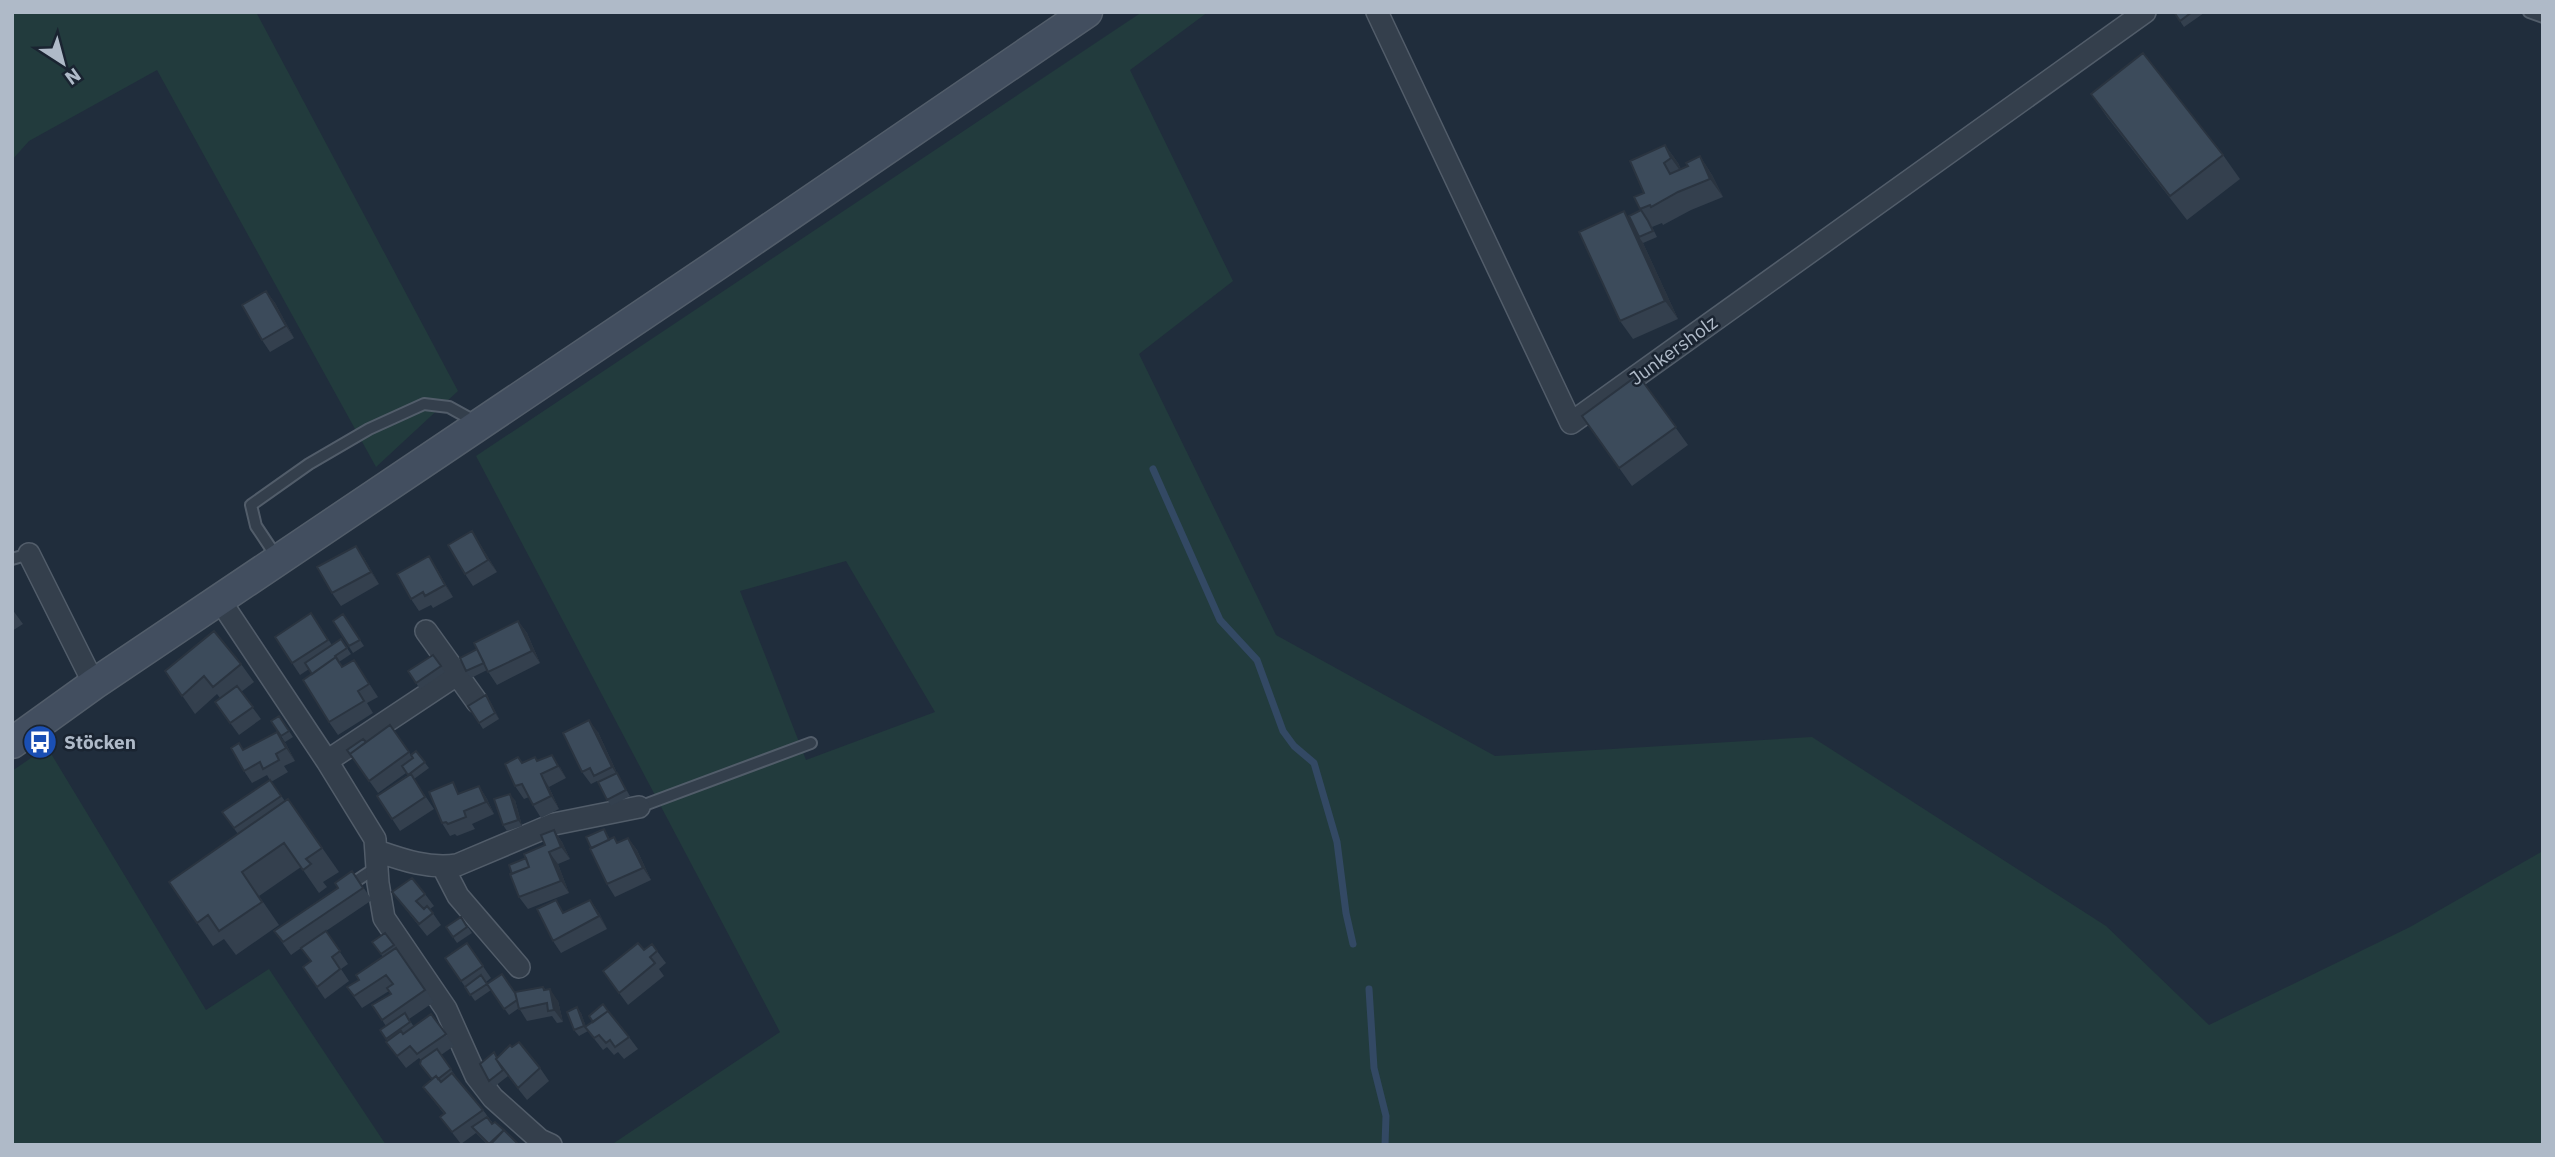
<svg xmlns="http://www.w3.org/2000/svg" width="2555" height="1157" font-family="'IBM Plex Sans',sans-serif">
<style>
.green{fill:#223b3d;fill-rule:evenodd}
.lines{fill:none;stroke-linecap:round;stroke-linejoin:round}
.stream{stroke:#334964;stroke-width:7}
.lane-casing{stroke:#525d6a;stroke-width:14}
.street-casing{stroke:#525d6a;stroke-width:24}
.secondary-casing{stroke:#525d6a;stroke-width:33}
.lane{stroke:#343f4c;stroke-width:10}
.street{stroke:#343f4c;stroke-width:21}
.secondary{stroke:#424e5f;stroke-width:30}
.wall{fill:#34404e}
.shaded-wall{fill:#2a3440}
.building{fill:#3c4b5b;stroke:#2a3440;stroke-width:2}
.labels{text-anchor:middle;stroke-width:5;stroke-linejoin:round;paint-order:stroke}
.street-label{font-size:19px;fill:#afbac8;stroke:#1a2431}
.poi-label{font-size:19px;font-weight:bold;fill:#afbac8;stroke:#1a2431;text-anchor:start}
</style>
<rect width="100%" height="100%" fill="#202d3c"/>
<path class="green" d="M12 12H256L458 391 376 467 157 70 29 141 12 160Z
M1142 12H1208L1130 70 1233 281 1139 354 1276 635 1495 756 1812 737 2106 926 2209 1025 2410 927 2543 851V1145H611L780 1032 476 456ZM846 561 935 712 806 760 740 591Z
M47 747 206 1010 269 969 386 1145H12V771Z"/>
<g class="lines">
<path class="stream" d="M1153 469 1220 620 1257 660 1283 731 1294 746 1314 763 1337 842 1346 913 1353 944
M1369 989 1374 1068 1386 1116 1385 1145"/>
<g class="lane-casing">
<path id="lane" d="M2529 12 2543 17
M12 559 29 554
M278 559 256 526 251 505 309 464 369 429 424 404 449 407 478 423
M639 807 811 743
M347 887 377 867"/>
</g>
<g class="street-casing">
<path id="street" d="M1377 12 1571 423 2145 12
M29 554 94 684
M219 599 327 761 375 839 378 883 384 918 446 1009 476 1076 493 1098 540 1140 551 1145
M426 631 477 702
M327 761 458 674
M377 851C403 860 428 869 457 865L554 824 639 807
M443 867 458 896 519 967"/>
</g>
<g class="secondary-casing">
<path id="secondary" d="M12 743 94 684 718 264 1087 12"/>
</g>
<use href="#lane" class="lane"/>
<use href="#street" class="street"/>
<use href="#secondary" class="secondary"/>
</g>
<path class="wall" d="M2174 12H2204V13L2184 27Z
M2091 94 2223 155 2240 179 2187 220 2107 117Z
M1665 145 1678 163 1681 169 1688 166 1700 156 1712 175 1723 197 1691 210 1663 225 1662 223 1652 227 1657 237 1643 243 1678 319 1633 339 1620 321 1632 223 1641 210 1634 197 1644 193Z
M266 291 275 303 294 338 270 352 262 340Z
M1638 375 1688 445 1632 486 1582 416Z
M480 544 497 572 473 586 465 574Z
M356 546 364 558 379 584 341 606 332 593Z
M437 569 453 597 433 608 431 605 419 611 411 599Z
M12 609 23 624 12 631Z
M311 613 332 645 341 639 351 654 339 662 343 667 354 660 378 697 367 703 373 713 338 735 329 722 312 674 309 669 300 675 275 637Z
M343 614 364 646 353 653 333 621Z
M518 621 527 633 540 663 497 685 487 670 471 678 466 671 477 649Z
M433 655 445 672 420 689 408 671Z
M241 664 254 682 241 692 261 719 239 735 215 702 220 698 217 694 195 714 165 671Z
M486 695 490 701 499 719 483 729 468 706Z
M279 716 293 737 285 742 271 721Z
M390 725 411 755 416 751 429 768 414 779 434 809 400 831 377 796 408 775 406 773 378 793 347 750 366 742Z
M277 732 286 744 295 761 284 766 288 772 271 782 285 801 288 799 339 872 323 882 327 887 319 893 301 867 259 896 279 925 236 955 224 939 213 946 169 882 238 834 222 812 270 780 267 775 252 783 244 771V750Z
M598 732 617 773 630 796 611 806 597 781 591 784 582 772Z
M538 761 560 767 566 778 549 787 559 809 541 818 533 805 529 797 524 799 515 786Z
M479 786 487 799 494 814 472 824 475 829 457 836 455 834 450 836 442 823 461 793Z
M515 800 522 826 507 831 503 825Z
M604 829 610 839 614 837 617 843 628 838 637 850 651 880 615 897 607 884 591 848Z
M554 830 562 842 570 859 558 864 569 893 528 909 519 897 512 874 526 858 545 845Z
M352 871 372 900 326 931 348 964 341 969 349 981 325 999 303 967 311 961 301 948 291 955 274 931 338 888Z
M392 892 425 894 434 906 430 909 441 925 427 936Z
M590 900 599 913 607 929 561 953 553 941 565 912Z
M461 917 472 933 457 943 446 927Z
M385 933 434 1002 409 1019 414 1027 431 1014 454 1046 441 1055 455 1075 454 1076 483 1110 492 1122 491 1123 519 1145H488L476 1133 461 1144 440 1117 444 1114 423 1087 432 1080 421 1060 419 1058 406 1068 386 1042 388 1041 386 1039V1026L372 1005 391 994 389 991 362 1008 347 987 359 980 383 957 372 942Z
M467 943 491 978 486 982 487 984 515 993 543 987 558 1001 563 1022 557 1023 552 1016 527 1021 519 1008 509 1015 491 990 475 1001 445 958Z
M644 950 657 951 666 963 659 969 664 976 628 1005 603 971Z
M577 1007 581 1013 586 1027 629 1037 638 1049 624 1059 618 1052 614 1055 607 1047 603 1050 588 1031 579 1036 574 1030Z
M497 1058 540 1068 549 1081 527 1100 508 1076 494 1087 489 1081Z"/>
<path class="shaded-wall" d="M1665 145 1678 163 1684 176 1671 158Z
M1700 156 1712 175 1723 197 1710 179Z
M1624 211 1636 229 1639 237 1643 243 1678 319 1665 301Z
M266 291 275 303 294 338 286 326Z
M472 531 480 544 497 572 488 560Z
M356 546 364 558 379 584 371 572Z
M429 556 437 569 453 597 445 585Z
M518 621 527 633 540 663 532 651Z
M486 695 490 701 499 719 495 713Z
M589 720 598 732 617 773 630 796 612 767Z
M277 732 286 744 295 761 286 748Z
M552 755 560 767 566 778 558 766Z
M541 774 549 787 559 809 551 796Z
M479 786 487 799 494 814 486 802Z
M510 794 515 800 522 826 518 820Z
M554 830 562 842 570 859 561 847Z
M628 838 637 850 651 880 643 868Z
M549 852 558 864 569 893 561 881Z
M590 900 599 913 607 929 599 916Z
M543 987 552 999 550 989 558 1001 563 1022 554 1010Z
M577 1007 581 1013 588 1032 584 1026Z"/>
<path class="building" d="M2174 12H2192L2180 21Z
M2143 53 2223 155 2170 196 2091 94Z
M1665 145 1671 158 1664 163 1670 174 1688 166 1686 163 1700 156 1710 179 1678 192 1651 207 1650 205 1640 209 1634 197 1644 193 1630 161Z
M1641 210 1648 221 1653 231 1639 237 1629 216Z
M1624 211 1665 301 1620 321 1579 232Z
M266 291 286 326 262 340 242 305Z
M1638 375 1676 427 1619 468 1582 416Z
M472 531 488 560 465 574 448 545Z
M356 546 371 572 332 593 317 567Z
M429 556 445 585 425 596 423 592 411 599 397 574Z
M311 613 328 640 292 663 275 637Z
M343 614 360 640 349 646 333 621Z
M518 621 532 651 488 672 474 643Z
M214 631 241 664 213 687 204 676 182 696 165 671Z
M341 639 347 648 335 656 340 664 336 657 312 674 305 663Z
M477 649 484 663 466 671 460 658Z
M433 655 441 666 416 683 408 671Z
M336 657 342 667 354 660 369 684 358 691 364 701 329 722 303 680Z
M237 686 253 707 230 723 215 702Z
M486 695 495 713 479 723 468 706Z
M279 716 289 731 281 736 271 721Z
M589 720 612 767 594 776 590 768 582 772 563 733Z
M390 725 409 752 369 781 350 754Z
M277 732 286 748 276 754 279 760 263 769 260 762 244 771 231 748 239 743 243 750Z
M363 739 366 742 350 754 354 760 347 750Z
M416 751 425 762 408 775 402 766 413 758 411 755Z
M552 755 558 766 541 774 551 796 533 805 522 784 515 786 505 764 518 757 522 763 535 757 537 761Z
M617 773 626 790 607 800 598 782Z
M411 774 425 797 392 819 377 796Z
M270 780 281 796 234 828 222 812Z
M453 782 458 794 479 786 486 802 464 811 466 817 448 824 446 822 442 823 429 792Z
M510 794 518 820 503 825 494 799Z
M288 799 322 848 306 859 311 864 303 870 284 843 242 872 262 902 219 931 208 915 197 923 169 882Z
M604 829 609 840 591 848 586 837Z
M554 830 561 847 549 852 561 881 519 897 510 874 529 867 524 854 545 845 541 835Z
M614 837 617 843 628 838 643 868 607 884 590 849Z
M526 858 529 867 512 874 509 865Z
M352 871 363 888 283 942 274 931 338 888 335 883Z
M412 878 425 894 416 901 424 909 427 906 433 913 419 924 392 892Z
M556 900 563 913 590 900 599 916 553 941 537 909Z
M461 917 467 927 453 937 446 927Z
M326 931 340 951 332 957 340 969 317 987 303 967 311 961 301 948Z
M385 933 394 945 381 954 372 942Z
M467 943 483 966 461 981 445 958Z
M638 943 644 950 652 944 657 951 650 957 655 963 619 993 603 971Z
M396 948 425 990 382 1020 372 1005 391 994 387 988 393 984 386 975 354 996 347 987 359 980 356 975Z
M502 974 515 993 517 1000 504 1009 487 984Z
M481 975 487 984 470 995 465 987Z
M543 987 544 990 550 989 554 1010 548 1011 547 1003 519 1009 515 992Z
M603 1004 608 1011 593 1022 589 1016Z
M577 1007 584 1026 574 1030 567 1012Z
M608 1011 629 1037 615 1047 610 1040 606 1043 599 1035 594 1038 585 1027Z
M405 1013 410 1022 386 1039 380 1030Z
M431 1014 446 1034 417 1054 410 1046 397 1056 386 1042 401 1031 403 1034Z
M519 1042 540 1068 518 1088 496 1059 510 1045 512 1047Z
M437 1049 451 1069 438 1079 436 1076 432 1079 420 1064 421 1060Z
M494 1052 497 1058 496 1059 503 1070 489 1081 480 1064Z
M452 1073 483 1110 452 1132 440 1117 445 1113 423 1087 436 1076 441 1082Z
M487 1117 492 1124 495 1122 506 1132 504 1130 489 1144 472 1127Z
M504 1130 519 1145H490Z"/>
<defs>
<g id="bus-disc" transform="scale(1.75)"><circle r="9.5" fill="#1a4fb4" stroke="#1a2431"/><path d="M-5-6H5V4H4V6H2V4H-2V6H-4V4H-5ZM-3.5-4V0h7V-4ZM-3.5 1.2v1.5H-2V1.2ZM2 1.2v1.5H3.5V1.2Z" fill="#fff"/></g>
</defs>
<g fill-rule="evenodd">
<use href="#bus-disc" x="40" y="742"/>
</g>
<g class="labels">
<g class="street-label">
<text transform="translate(1673 350) rotate(-36)" y="7">Junkersholz</text>
</g>
<g class="poi-label">
<text x="64" y="749">Stöcken</text>
</g>
</g>
<rect width="2555" height="1157" fill="none" stroke="#afbac8" stroke-width="28"/>
<g transform="translate(63 63) rotate(144)" stroke="#1a2431" stroke-width="5" paint-order="stroke">
<path d="M0-5L12 26L0 18L-12 26Z" fill="#afbac8"/>
<text y="-10" font-size="19" font-weight="bold" text-anchor="middle" fill="#afbac8">N</text>
</g>
</svg>
